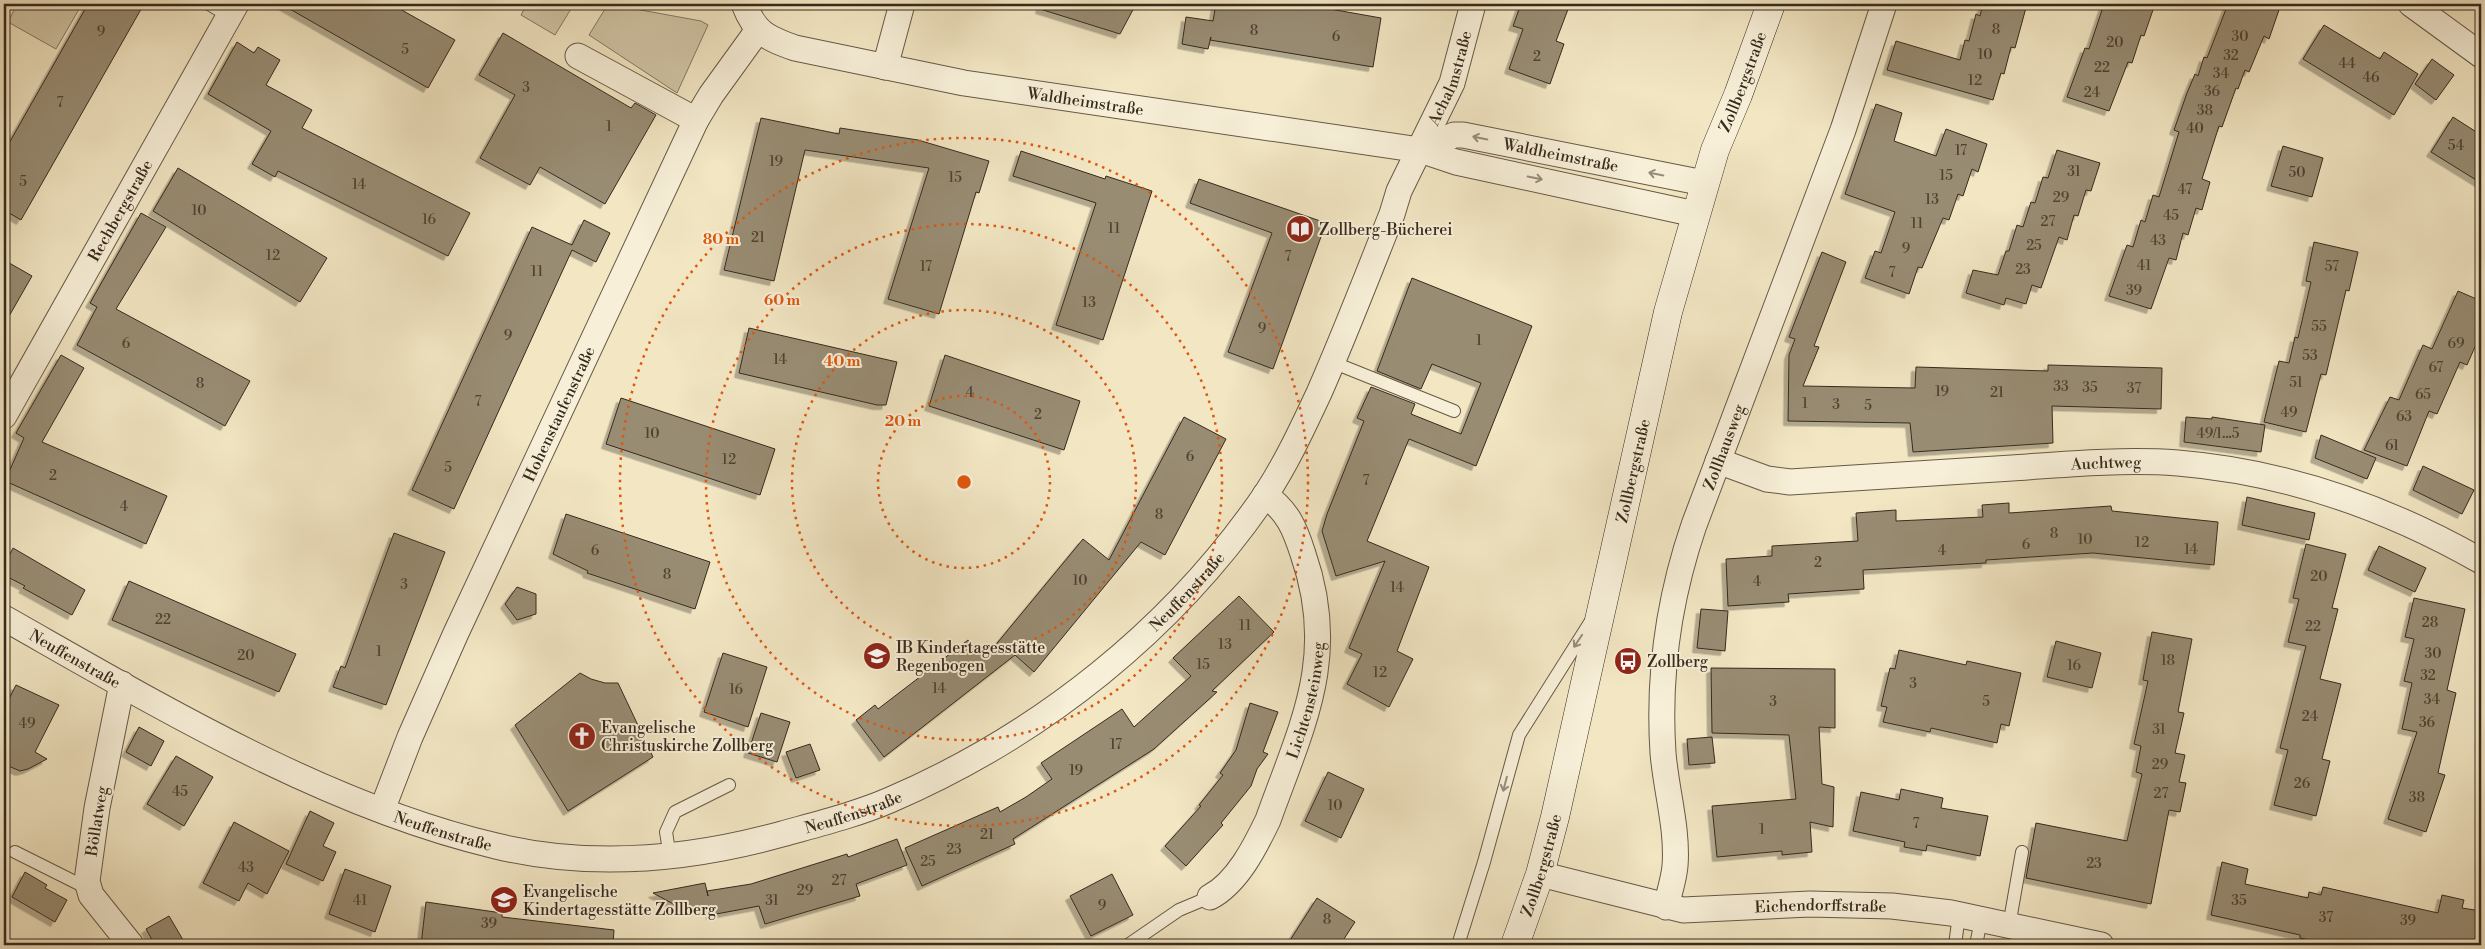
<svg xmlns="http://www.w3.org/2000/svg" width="2485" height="949" font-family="'Libre Bodoni',serif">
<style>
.green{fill:#d2c6a7;stroke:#847862}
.building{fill:#988c73;stroke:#372a1d;filter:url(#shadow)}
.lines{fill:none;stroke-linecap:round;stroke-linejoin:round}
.lane-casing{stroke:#665946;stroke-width:14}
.street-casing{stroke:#665946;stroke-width:27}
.secondary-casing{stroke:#372a1d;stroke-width:29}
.lane{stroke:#f7efd8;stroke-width:12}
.street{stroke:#f7efd8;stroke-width:25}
.secondary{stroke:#f7efd8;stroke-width:28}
.oneway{stroke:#978c7a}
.ring{fill:none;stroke:#df570d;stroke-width:2.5;stroke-dasharray:2.5 5}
.labels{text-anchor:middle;stroke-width:4;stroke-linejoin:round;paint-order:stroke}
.number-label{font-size:14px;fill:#4f4232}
.street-label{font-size:16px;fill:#372a1d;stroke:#f7efd8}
.poi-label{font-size:16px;fill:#372a1d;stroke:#f7efd8;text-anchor:start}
.centre{fill:#df570d;stroke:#f7efd8;stroke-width:2.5}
.ring-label{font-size:15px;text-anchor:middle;font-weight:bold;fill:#df570d;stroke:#f7efd8;stroke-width:4;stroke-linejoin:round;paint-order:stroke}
</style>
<defs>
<filter id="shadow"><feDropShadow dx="-4.5" dy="4.5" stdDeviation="0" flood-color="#0004"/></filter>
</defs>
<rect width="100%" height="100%" fill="#f2e6c3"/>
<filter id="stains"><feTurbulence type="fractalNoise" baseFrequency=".004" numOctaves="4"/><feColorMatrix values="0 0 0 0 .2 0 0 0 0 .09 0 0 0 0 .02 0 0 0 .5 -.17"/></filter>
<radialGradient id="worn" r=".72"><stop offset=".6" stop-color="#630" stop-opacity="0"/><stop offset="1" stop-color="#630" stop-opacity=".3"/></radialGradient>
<path class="green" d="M17 4H82L56 49 8 22Z
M527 4H574L555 35 521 15Z
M608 4 701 21 708 25 677 93 589 35Z"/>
<path class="building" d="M88 4H144L21 220 4 210V152Z
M281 4H391L455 40 428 88Z
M1041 4H1136L1120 34 1040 9Z
M1216 4H1302L1381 18 1373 67 1210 40 1211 37 1208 49 1182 44 1186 17 1213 21Z
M1521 4H1570L1556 41 1564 44 1550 84 1509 69 1523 29 1513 26Z
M1983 4H2027L2015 48 2011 47 2004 74 2001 73 1993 100 1887 70 1896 41 1960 60 1965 40 1969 41 1976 14 1980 16Z
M2104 4H2155L2144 36 2141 35 2132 63 2128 62 2109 111 2067 97 2085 48 2089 49Z
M2228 4H2281L2269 39 2264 36 2249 72 2245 70 2238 89 2236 88 2222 127 2219 126 2202 179 2210 182 2202 210 2196 208 2188 235 2183 233 2176 260 2169 258 2151 309 2109 296 2127 245 2133 247 2141 220 2145 222 2153 195 2159 197 2179 132 2174 130 2187 93 2195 74 2198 76 2204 57 2207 58Z
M2324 25 2380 59 2384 52 2418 74 2394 115 2303 59Z
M503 33 631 108 635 103 656 115 605 204 540 167 530 185 480 158 515 95 479 75Z
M237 42 254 53 258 47 280 60 266 85 312 110 302 128 470 213 448 256 278 171 275 177 252 164 271 131 208 94Z
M2432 59 2454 75 2436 100 2415 84Z
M1876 104 1902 113 1894 141 1936 156 1946 129 1987 144 1978 172 1972 169 1963 196 1958 194 1949 220 1943 218 1922 268 1918 267 1909 294 1865 278 1875 251 1881 253 1895 212 1845 194Z
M2453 117 2481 135V183L2431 152Z
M761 118 839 134 840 128 918 140 989 161 979 193 976 192 939 314 888 299 929 168 805 150 774 281 724 270Z
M2283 146 2323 158 2312 197 2271 186Z
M2057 150 2100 163 2091 191 2086 190 2078 216 2074 215 2067 240 2059 237 2041 288 2032 285 2026 304 2006 298 2004 305 1966 293 1973 270 1998 275 2006 251H2009L2017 225 2023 227 2031 202 2035 203 2043 177 2048 178Z
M1021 151 1105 179 1106 176 1152 191 1103 340 1056 325 1096 203 1013 176Z
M178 168 327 258 300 302 153 211Z
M1199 179 1326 223 1273 369 1228 352 1272 233 1190 203Z
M141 213 166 227 116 309 250 381 225 426 77 345 97 307 90 303Z
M584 220 610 233 596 262 572 250 454 509 412 490 532 227 572 245Z
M2314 242 2358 252 2349 291 2346 290 2326 375 2321 374 2306 432 2264 422 2279 361 2289 363 2295 337 2298 338 2311 282 2306 281Z
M1822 252 1846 262 1814 346 1819 347 1803 386 1915 388 1916 367 2048 371V365L2162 368 2161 409 2052 406 2053 443 1913 452 1910 423 1788 421 1789 355 1795 339 1789 337Z
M4 260 32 276 4 325Z
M1412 278 1532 326 1476 466 1409 439 1367 541 1429 567 1397 651 1413 659 1389 707 1347 684 1362 654 1349 648 1385 561 1336 576 1322 531 1327 514 1364 421 1357 418 1371 387 1415 404 1411 414 1461 434 1481 383 1432 364 1421 389 1377 371Z
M2458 291 2481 301V333L2467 365 2460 362 2437 414 2429 411 2407 466 2364 450 2390 397 2399 400 2423 345 2432 349Z
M749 328 897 362 886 405H877L739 373Z
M61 355 84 368 42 442 167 496 146 544 5 481 24 438 16 433Z
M945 355 1080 401 1064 450 929 406Z
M621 398 775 449 760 495 606 444Z
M1184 417 1226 439 1165 555 1141 542 1034 672 1015 655 884 757 856 720 875 705 878 709 968 640 984 659 1083 539 1109 560Z
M2186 417 2212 419V417L2265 425 2261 452 2184 442Z
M2321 435 2376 458 2367 479 2315 458Z
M2423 466 2474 490 2462 514 2413 490Z
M2247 497 2315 513 2309 540 2242 525Z
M2009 503V513L2111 506 2112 511 2218 522 2214 565 2093 553 1986 560V563L1863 570 1864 589 1788 594 1789 602 1728 606 1726 559 1772 556V546L1858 541 1856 513 1896 510V521L1983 517 1982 505Z
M566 514 710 562 695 609 587 573 588 571 553 554Z
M394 533 445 552 386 705 333 687 341 666 345 668Z
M2306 544 2346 554 2332 608 2338 609 2320 679 2341 684 2322 759 2330 761 2316 816 2274 805 2288 750 2280 748 2306 646 2288 642 2299 599 2293 598Z
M2379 546 2426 568 2415 592 2368 570Z
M13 548 85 590 72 615 23 588 25 586 4 575V566Z
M129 581 296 654 279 692 112 620Z
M517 587 536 594V614L517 620 505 604Z
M1239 596 1274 632 1212 691 1217 692 1154 749 1013 839 1015 844 922 886 905 848 998 807 1000 812 1026 797 1052 779 1041 763 1122 709 1134 727 1191 676 1173 658Z
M2414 598 2465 609 2447 690 2456 693 2438 773 2445 775 2426 832 2388 819 2417 732 2402 729 2412 683 2404 681 2414 639 2405 637Z
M1701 609 1728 611 1725 651 1697 648Z
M2152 632 2192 639 2178 712 2184 713 2175 753 2185 755 2179 782 2186 783 2180 812 2169 810 2151 904 2026 878 2036 823 2127 841 2142 774 2136 772 2141 746 2134 744 2148 681 2143 680Z
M2056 641 2101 653 2092 688 2047 677Z
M1899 650 1966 665 1967 661 2021 673 2009 726 2001 724 1997 743 1931 728 1930 732 1883 722 1887 707 1881 706 1890 668 1895 669Z
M723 653 767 667 748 727 704 712Z
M1711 668 1835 669V728L1819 727 1822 784 1834 787 1833 827 1810 822 1812 852 1782 855V851L1717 857 1712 806 1796 799 1789 735 1712 733Z
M580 673 591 679 605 683H618L653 757 568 811 515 725Z
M16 685 59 705 35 752 47 759 28 769 20 771 4 764V709Z
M1250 703 1278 712 1263 752 1268 754 1257 769 1251 786 1221 823 1223 825 1186 866 1165 846 1201 806 1199 805 1223 775 1220 773 1236 750Z
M761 713 790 722 777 762 748 753Z
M139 727 164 741 151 766 126 752Z
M1712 737 1715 763 1689 765 1687 739Z
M810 744 820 770 796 778 786 752Z
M176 756 213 777 184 826 147 804Z
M1328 772 1364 789 1341 838 1305 821Z
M1901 789 1943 798 1941 808 1988 816 1980 856 1927 845 1926 851 1904 847 1905 842 1853 831 1861 792 1899 800Z
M310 811 334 823 323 846 336 852 323 881 286 864Z
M234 822 289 851 267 894 248 883 239 901 203 883Z
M897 839 907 865 856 884 860 896 765 924 759 906 711 915 710 907 686 911 653 893 705 883 708 896 707 891 751 884 847 854 848 857Z
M2222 862 2248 869 2245 884 2308 898 2309 892 2321 895 2323 887 2438 913 2442 895 2464 900 2462 908 2481 911V945H2333L2300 938V935L2211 915Z
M345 869 391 886 375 932 329 914Z
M25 872 47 885 45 888 67 900 55 922 12 897Z
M1112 874 1133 915 1091 936 1070 896Z
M1317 898 1355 922 1340 945H1287Z
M426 902 502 913V917L614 930 613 945H421Z
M169 916 186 945H155L146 929Z"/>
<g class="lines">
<g class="lane-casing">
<path id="lane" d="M209 4 229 16
M1332 362 1454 411
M15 852 87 888
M670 857 666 832 675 812 729 785
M2009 926 2022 852
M1128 945 1179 910 1210 897
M1458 945 1484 862 1519 735 1591 621
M1955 945 1959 915
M1976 945 1981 920"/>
</g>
<g class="street-casing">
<g id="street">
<path id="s1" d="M744 4C755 33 767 38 795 48L964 83 1420 150 1456 162 1695 214"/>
<path d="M2411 4 2481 55"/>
<path d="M578 56 696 120"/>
<path d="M885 67 902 4"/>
<path id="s2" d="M1420 150 1454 135H1463L1704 183"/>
<path id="s3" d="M4 416 236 4"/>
<path id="s4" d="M1718 461 1767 479 1790 482C1864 477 1938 473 2012 468 2068 464 2123 459 2178 463 2286 472 2388 508 2481 561"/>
<path id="s5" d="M4 618C156 704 325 806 496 846 592 869 688 860 782 834 818 824 855 815 890 800 1041 735 1174 629 1266 494 1287 462 1303 427 1319 393 1345 334 1368 274 1392 214L1399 191 1452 83 1473 4"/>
<path d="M122 684 97 808 87 881 91 895 131 945"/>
<path id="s6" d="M382 810 410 737 456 633 696 120 711 95 758 30"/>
<path id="s7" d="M1540 874 1683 910 1810 904 1892 906 1951 913 2101 945"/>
<path id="s8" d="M1210 897C1237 883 1255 847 1268 820 1302 725 1339 657 1303 554 1295 529 1288 511 1265 495"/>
<path id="s9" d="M1666 907C1669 893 1674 879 1675 866 1678 829 1666 790 1663 753 1658 676 1669 598 1694 525L1843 130 1884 4"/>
</g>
</g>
<g class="secondary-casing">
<g id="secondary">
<path id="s10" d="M1515 945 1540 874 1555 817 1668 312 1715 150 1738 95 1771 4"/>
</g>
</g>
<use href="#lane" class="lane"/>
<use href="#street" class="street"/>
<use href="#secondary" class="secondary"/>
</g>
<defs><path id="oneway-shaft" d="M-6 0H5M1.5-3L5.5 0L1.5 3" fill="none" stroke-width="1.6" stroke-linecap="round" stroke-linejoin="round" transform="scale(1.25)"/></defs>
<g class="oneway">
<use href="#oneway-shaft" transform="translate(1480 138) rotate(-168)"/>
<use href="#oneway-shaft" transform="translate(1656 174) rotate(-169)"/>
<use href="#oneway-shaft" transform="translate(1535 178) rotate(11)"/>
<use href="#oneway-shaft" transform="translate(1578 641) rotate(124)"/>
<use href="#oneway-shaft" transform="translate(1505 784) rotate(105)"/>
</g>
<g class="ring">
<circle cx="964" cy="482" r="86"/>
<circle cx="964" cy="482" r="172"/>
<circle cx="964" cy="482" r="258"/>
<circle cx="964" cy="482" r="344"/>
</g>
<defs>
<g id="library-disc" transform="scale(1.4375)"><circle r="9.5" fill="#8f2418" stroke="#f7efd8"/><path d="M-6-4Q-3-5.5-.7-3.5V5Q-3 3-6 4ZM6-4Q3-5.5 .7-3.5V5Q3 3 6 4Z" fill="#fff"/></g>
<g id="school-disc" transform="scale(1.4375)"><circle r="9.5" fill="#8f2418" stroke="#f7efd8"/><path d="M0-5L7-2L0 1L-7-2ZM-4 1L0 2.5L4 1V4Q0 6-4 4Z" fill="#fff"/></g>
<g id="bus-disc" transform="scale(1.4375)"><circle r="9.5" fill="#8f2418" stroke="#f7efd8"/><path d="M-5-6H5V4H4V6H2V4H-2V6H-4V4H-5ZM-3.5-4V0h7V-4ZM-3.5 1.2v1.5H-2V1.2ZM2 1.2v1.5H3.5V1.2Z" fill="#fff"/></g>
<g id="church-disc" transform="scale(1.4375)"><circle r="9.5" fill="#8f2418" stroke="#f7efd8"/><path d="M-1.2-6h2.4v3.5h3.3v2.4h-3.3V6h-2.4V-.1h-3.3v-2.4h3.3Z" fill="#fff"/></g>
</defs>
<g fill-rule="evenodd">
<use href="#library-disc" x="1300" y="229"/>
<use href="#school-disc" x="877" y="656"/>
<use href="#bus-disc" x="1628" y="661"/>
<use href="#church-disc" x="582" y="736"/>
<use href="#school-disc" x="504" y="900"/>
</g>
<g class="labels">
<g class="number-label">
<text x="1996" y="34">8</text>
<text x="1254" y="35">8</text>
<text x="101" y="36">9</text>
<text x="1336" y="41">6</text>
<text x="2240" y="41">30</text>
<text x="2115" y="47">20</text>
<text x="405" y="54">5</text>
<text x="1985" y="59">10</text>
<text x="2231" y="60">32</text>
<text x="1537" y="61">2</text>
<text x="2347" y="68">44</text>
<text x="2102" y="72">22</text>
<text x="2221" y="78">34</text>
<text x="2371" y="82">46</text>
<text x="1975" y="85">12</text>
<text x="526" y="92">3</text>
<text x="2212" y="96">36</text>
<text x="2092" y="97">24</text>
<text x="60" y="107">7</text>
<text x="2205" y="115">38</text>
<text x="609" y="131">1</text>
<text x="2195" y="133">40</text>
<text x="2456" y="150">54</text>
<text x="1961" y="155">17</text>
<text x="776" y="166">19</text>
<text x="2074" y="176">31</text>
<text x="2297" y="177">50</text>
<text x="1946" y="180">15</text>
<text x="955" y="182">15</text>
<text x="23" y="186">5</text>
<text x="359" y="189">14</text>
<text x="2185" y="194">47</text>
<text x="2061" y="202">29</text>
<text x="1932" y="204">13</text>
<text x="199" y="215">10</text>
<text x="2171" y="220">45</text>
<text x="429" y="224">16</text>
<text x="2048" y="226">27</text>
<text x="1917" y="228">11</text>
<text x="1114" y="233">11</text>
<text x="758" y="242">21</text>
<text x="2158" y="245">43</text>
<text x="2034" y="250">25</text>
<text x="1906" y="253">9</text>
<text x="273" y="260">12</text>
<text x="1288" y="261">7</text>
<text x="2144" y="270">41</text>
<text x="926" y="271">17</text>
<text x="2332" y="271">57</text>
<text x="2023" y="274">23</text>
<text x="537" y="276">11</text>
<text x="1892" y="277">7</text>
<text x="2134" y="295">39</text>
<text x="1089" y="307">13</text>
<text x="2319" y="331">55</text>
<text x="1262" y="333">9</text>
<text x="508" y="340">9</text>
<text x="1479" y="345">1</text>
<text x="126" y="348">6</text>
<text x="2456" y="348">69</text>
<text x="2310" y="360">53</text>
<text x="780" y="364">14</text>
<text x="2436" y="372">67</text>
<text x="2296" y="387">51</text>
<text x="200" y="388">8</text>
<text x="2061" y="391">33</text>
<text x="2090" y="392">35</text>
<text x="2134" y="393">37</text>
<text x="1942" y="396">19</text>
<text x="970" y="397">4</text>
<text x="1997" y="397">21</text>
<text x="2423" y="399">65</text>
<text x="478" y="406">7</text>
<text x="1805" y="408">1</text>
<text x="1836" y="409">3</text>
<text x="1868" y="410">5</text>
<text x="2289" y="417">49</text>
<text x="1038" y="419">2</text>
<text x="2404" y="421">63</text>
<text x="652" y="438">10</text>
<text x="2218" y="438">49/1...5</text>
<text x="2392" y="450">61</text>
<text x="1190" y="461">6</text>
<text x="729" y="464">12</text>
<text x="448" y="472">5</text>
<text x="53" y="480">2</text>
<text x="1366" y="485">7</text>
<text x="124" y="511">4</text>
<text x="1159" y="519">8</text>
<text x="2054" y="538">8</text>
<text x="2085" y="544">10</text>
<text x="2142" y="547">12</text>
<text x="2026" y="549">6</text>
<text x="2191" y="554">14</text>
<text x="595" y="555">6</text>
<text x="1942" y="555">4</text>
<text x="1818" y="567">2</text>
<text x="667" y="579">8</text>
<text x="2319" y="581">20</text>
<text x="1080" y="585">10</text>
<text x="1757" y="586">4</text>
<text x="404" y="589">3</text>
<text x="1397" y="592">14</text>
<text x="163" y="624">22</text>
<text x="2430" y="627">28</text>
<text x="1245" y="630">11</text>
<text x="2313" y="631">22</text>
<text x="1225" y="649">13</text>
<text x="379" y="656">1</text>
<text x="2433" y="658">30</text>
<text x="246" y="660">20</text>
<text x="2168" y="665">18</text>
<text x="1203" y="669">15</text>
<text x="2074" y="670">16</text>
<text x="1380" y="677">12</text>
<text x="2428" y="680">32</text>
<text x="1913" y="688">3</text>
<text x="939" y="693">14</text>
<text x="736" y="694">16</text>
<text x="2432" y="704">34</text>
<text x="1773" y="706">3</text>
<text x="1986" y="706">5</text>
<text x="2310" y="721">24</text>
<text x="2427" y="727">36</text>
<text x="27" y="728">49</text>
<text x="2159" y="734">31</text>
<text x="1116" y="749">17</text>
<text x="2160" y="769">29</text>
<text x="1076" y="775">19</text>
<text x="2302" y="788">26</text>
<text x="180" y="796">45</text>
<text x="2161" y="798">27</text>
<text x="2417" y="802">38</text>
<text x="1335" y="810">10</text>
<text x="1916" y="828">7</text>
<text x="1762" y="834">1</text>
<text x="987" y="839">21</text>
<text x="954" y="854">23</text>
<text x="928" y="866">25</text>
<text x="2094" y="868">23</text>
<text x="246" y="872">43</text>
<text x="839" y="885">27</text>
<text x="805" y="895">29</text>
<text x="360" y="905">41</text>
<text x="772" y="905">31</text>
<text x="2239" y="905">35</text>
<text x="1102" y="910">9</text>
<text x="2326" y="922">37</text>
<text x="1327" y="924">8</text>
<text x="2408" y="925">39</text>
<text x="489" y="928">39</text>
</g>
<g class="street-label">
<text dy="6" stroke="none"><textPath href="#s5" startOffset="1894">Achalmstraße</textPath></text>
<text dy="6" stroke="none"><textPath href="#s10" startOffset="894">Zollbergstraße</textPath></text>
<text dy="6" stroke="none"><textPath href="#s1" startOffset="366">Waldheimstraße</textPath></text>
<text dy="6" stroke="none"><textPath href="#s2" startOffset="146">Waldheimstraße</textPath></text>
<text dy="6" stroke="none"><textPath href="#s3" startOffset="236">Rechbergstraße</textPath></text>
<text dy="6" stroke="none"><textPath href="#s6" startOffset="434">Hohenstaufenstraße</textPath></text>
<text dy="6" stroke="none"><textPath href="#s9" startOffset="471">Zollhausweg</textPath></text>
<text dy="6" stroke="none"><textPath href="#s4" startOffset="392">Auchtweg</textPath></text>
<text dy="6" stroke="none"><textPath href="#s10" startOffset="489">Zollbergstraße</textPath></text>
<text dy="6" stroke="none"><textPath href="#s5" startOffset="1312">Neuffenstraße</textPath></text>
<text dy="6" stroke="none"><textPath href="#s5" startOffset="82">Neuffenstraße</textPath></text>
<text dy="6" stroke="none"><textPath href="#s8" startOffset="224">Lichtensteinweg</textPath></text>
<text dy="6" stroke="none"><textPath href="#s5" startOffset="908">Neuffenstraße</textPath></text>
<text transform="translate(96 821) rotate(-81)" y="6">Böllatweg</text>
<text dy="6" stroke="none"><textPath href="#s5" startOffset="489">Neuffenstraße</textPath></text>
<text dy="6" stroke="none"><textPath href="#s10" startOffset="84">Zollbergstraße</textPath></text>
<text dy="6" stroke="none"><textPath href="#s7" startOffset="285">Eichendorffstraße</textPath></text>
</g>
<g class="poi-label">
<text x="1319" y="235">Zollberg-Bücherei</text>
<text x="896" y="653">IB Kindertagesstätte<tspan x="896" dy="18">Regenbogen</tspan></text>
<text x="1647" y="667">Zollberg</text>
<text x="601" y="733">Evangelische<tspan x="601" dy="18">Christuskirche Zollberg</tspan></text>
<text x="523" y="897">Evangelische<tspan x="523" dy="18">Kindertagesstätte Zollberg</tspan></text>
</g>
</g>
<circle cx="964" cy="482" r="8" class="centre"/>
<g class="ring-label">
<text x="721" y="244">80 m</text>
<text x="782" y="305">60 m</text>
<text x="842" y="366">40 m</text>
<text x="903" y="426">20 m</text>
</g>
<rect width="2485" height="949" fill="none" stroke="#f2e6c3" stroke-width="20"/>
<rect x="5" y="5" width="2475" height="939" fill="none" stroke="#372a1d" stroke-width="2.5"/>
<rect x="10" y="10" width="2465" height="929" fill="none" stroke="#372a1d"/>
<rect width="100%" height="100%" filter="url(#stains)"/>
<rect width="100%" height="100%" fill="url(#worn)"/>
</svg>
